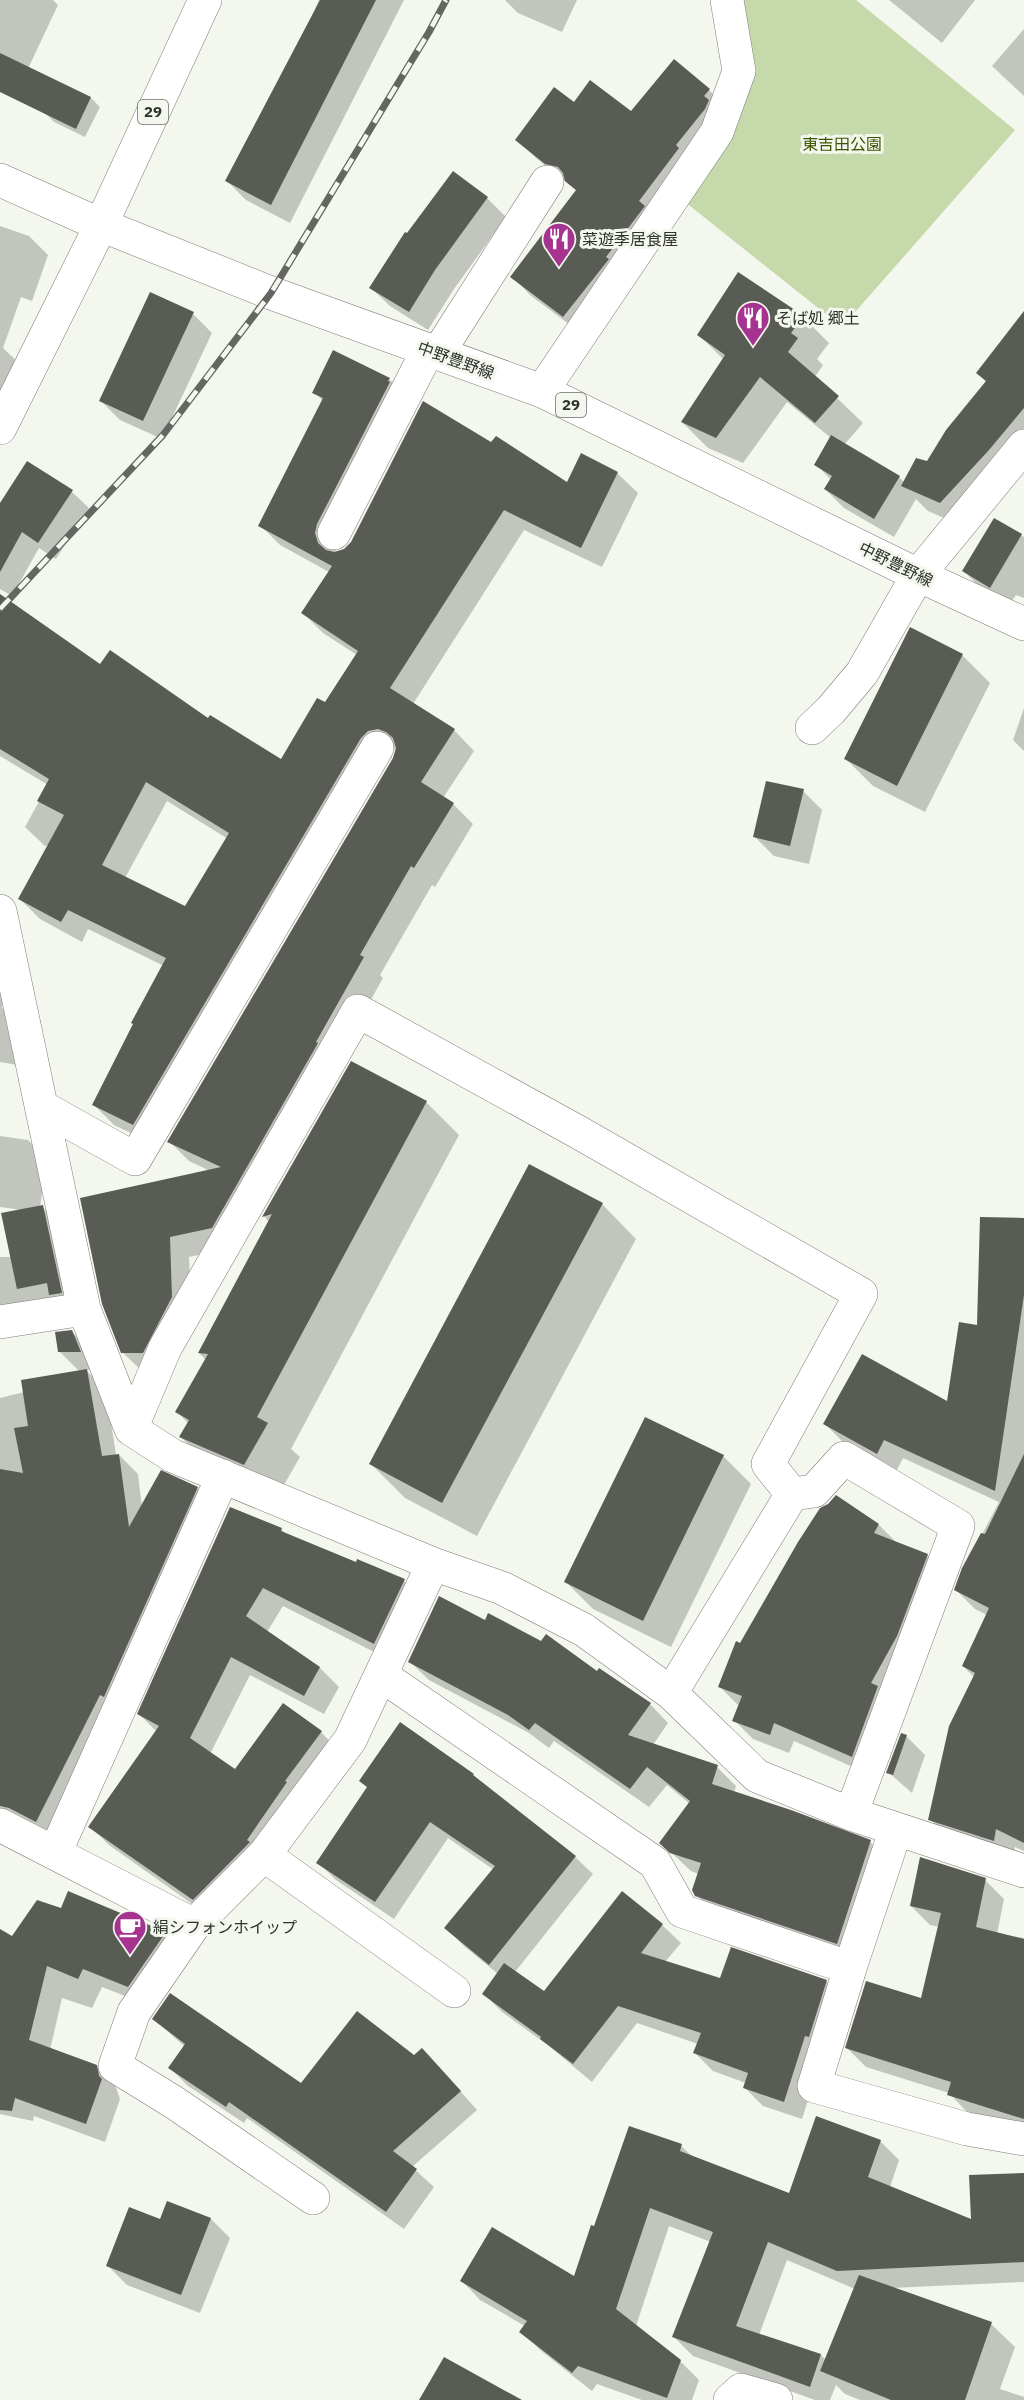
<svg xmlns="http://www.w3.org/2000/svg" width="1024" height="2400" font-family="'IBM Plex Sans','Noto Sans JP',sans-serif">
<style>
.green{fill:#c6d9aa}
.shadow{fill:#0003;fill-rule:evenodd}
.building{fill:#595c55;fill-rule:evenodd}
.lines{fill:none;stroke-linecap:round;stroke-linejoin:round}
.minor-casing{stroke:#7b7e77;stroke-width:34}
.major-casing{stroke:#7b7e77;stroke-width:34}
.minor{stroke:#fff;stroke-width:33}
.major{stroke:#fff;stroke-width:33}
.rail-casing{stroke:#636661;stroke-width:7}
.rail{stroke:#f3f7ee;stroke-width:4.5;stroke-dasharray:14;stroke-linecap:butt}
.labels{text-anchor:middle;stroke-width:6;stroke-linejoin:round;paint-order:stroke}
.shield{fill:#f3f7ee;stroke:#6a6c67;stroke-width:1.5}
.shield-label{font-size:15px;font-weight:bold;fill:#2f312d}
.park-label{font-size:16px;fill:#3c5400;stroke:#f3f7ee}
.poi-label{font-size:16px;fill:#2f312d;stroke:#f3f7ee;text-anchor:start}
.street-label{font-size:16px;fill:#2f312d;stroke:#f3f7ee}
</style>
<rect width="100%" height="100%" fill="#f3f7ee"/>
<path class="green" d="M727 0H856L1015 130 842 327 675 194 739 71Z"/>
<path class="shadow" d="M0 0H53L58 5 17 92 0 85Z
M319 0H404L290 223 246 200 227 181 316 10 315 9Z
M505 0H577L562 32 518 13Z
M889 0H975L942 43Z
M1024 29V96L992 66Z
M674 61 709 90 727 108 582 334 530 295 512 276 577 191 536 158 517 140 574 104 632 113Z
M91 98 100 107 85 137 54 122 45 113Z
M454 173 487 198 506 217 454 289 428 330 390 306 371 288Z
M0 226 29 236 48 255 32 301 21 297 3 348 23 367 0 424Z
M193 314 212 333 162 439 120 420 101 401Z
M1024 316V463L965 527 928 511 916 499 894 537 844 508 825 489 831 480 816 464 831 438 787 402 743 463 708 448 682 422 724 360 699 335 803 317 829 343 817 359 823 365 815 377 863 423 844 445 899 477 905 483 928 463 987 383 978 373Z
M334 352 389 379 409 399 337 545 335 553 344 550 492 444 567 484 581 455 617 473 638 493 602 567 524 530 413 704 454 730 474 751 443 798 453 804 473 824 435 887 432 885 380 975 383 978 232 1248 189 1257 192 1318 143 1372 122 1352 103 1303 210 1171 189 1161 169 1141 395 758 397 749 389 751 154 1144 114 1125 94 1105 164 966 88 929 82 942 40 919 20 899 50 844 45 846 25 827 48 785 0 756V696L101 666 209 720 281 762 325 704 357 655 323 633 303 613 329 572 280 545 260 525 323 401 314 392ZM167 801 228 839 186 908 125 878Z
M28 463 72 492 89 508 56 559 39 548 12 596 0 589V508Z
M994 520 1024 537V598L1016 595 1009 605 982 590 964 571Z
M911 629 962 655 990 683 925 812 873 786 846 759Z
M1024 708V751L1013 740Z
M803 791 822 810 809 864 774 856 755 837Z
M0 948 8 971 2 1008 19 1025 17 1065 0 1062Z
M426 1102 459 1135 291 1449 300 1457 277 1497 213 1470 181 1437 188 1423 177 1412 206 1360 199 1353 269 1222 264 1216Z
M0 1136 28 1140 47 1159 40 1207H42L59 1224 78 1310 0 1307V1257H12L22 1210 0 1207Z
M602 1204 636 1239 477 1536 405 1498 371 1464Z
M1024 1220V1851L1015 1847 1012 1859 949 1838 930 1819 974 1677 963 1666 987 1615 975 1609 956 1590 964 1569 999 1502 903 1458 896 1472 844 1443 825 1424 948 1403Z
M71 1331 91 1351 98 1370H86L106 1390 116 1455H119L138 1474 142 1507 197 1488 215 1506 55 1840 0 1810V1398L24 1392 80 1372 59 1351Z
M723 1456 751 1484 671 1647 593 1609 566 1582Z
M879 1525 898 1544 927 1555 946 1574 871 1775 794 1741 789 1753 753 1739 734 1720 740 1707 720 1687 741 1644Z
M281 1529 288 1536 357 1564 404 1581 423 1600 394 1662 283 1606 267 1632 320 1668 339 1687 324 1714 250 1675 210 1754 235 1771 321 1732 339 1751 212 1918 109 1845 90 1826 157 1732 139 1714Z
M409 1661 597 1673 650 1704 668 1723 653 1745 717 1767 736 1786 734 1793 870 1842 889 1861 856 1962 716 1914 696 1895 699 1874 691 1871 661 1843 690 1804 667 1785 649 1807 554 1741 549 1748 529 1733 429 1680Z
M401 1725 473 1775 575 1857 593 1874 515 1972 545 1993 662 1925 681 1943 665 1962 721 1980 826 1981 844 2000 823 2053 802 2119 763 2106 745 2088 746 2083 713 2071 695 2053 698 2044 637 2023 592 2082 549 2046 502 2012 484 1994 498 1974 464 1946 446 1928 494 1870 448 1838 394 1919 336 1880 318 1862 368 1788Z
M906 1736 925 1755 912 1793 888 1772Z
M985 1880 1004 1899 997 1934 1024 1938V2131L968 2113 949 2093 866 2067 847 2048 922 2000 940 1927 930 1925 911 1906Z
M69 1893 165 1933 184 1952 148 2005 102 1987 92 2008 62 1998 50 2050 96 2066 115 2085 120 2099 105 2142 34 2116 33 2121 0 2114V1931L12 1938 62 1910Z
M154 2019 301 2085 414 2057 439 2067 477 2110 412 2167 434 2187 404 2229 247 2118 244 2123 188 2086 170 2068 185 2047Z
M880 2141 899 2160 890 2187 972 2221 1024 2174V2282L891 2288 991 2324 1015 2347 1000 2389 1024 2397V2400H860L845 2394 836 2385 830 2400H815L693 2356 674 2337 711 2242 669 2226 636 2326 680 2361 699 2380 692 2400H642L597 2384 592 2391 540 2350 521 2331 525 2326 480 2300 462 2281 575 2278 595 2228 681 2146 694 2158 790 2195ZM787 2260 855 2289 826 2360 821 2355 759 2335Z
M168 2203 211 2219 230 2238 200 2313 127 2285 108 2266 161 2221Z"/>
<path class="building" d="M320 0H376L271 205 225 181Z
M0 53 91 97 76 129 0 92Z
M674 59 710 89 704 96 709 100 705 109 676 145 679 148 639 201 645 206 606 257 609 259 563 317 510 277 576 190 565 181 563 173 558 167 545 164 515 140 554 87 574 102 590 80 631 111Z
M453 171 488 197 435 270 409 312 369 288 405 232 407 233Z
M738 272 804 316 791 333 798 338 788 352 839 396 815 423 760 377 716 438 681 422 725 355 697 335Z
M150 292 194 312 143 421 99 401Z
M1024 311V408L989 450 940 503 901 486 916 458 927 461 946 430 986 381 976 373Z
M333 350 390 378 388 381 390 382 317 524 315 533 318 543 326 550 334 552 344 549 351 542 423 401 491 442 496 436 567 482 581 453 618 472 581 548 504 510 390 688 455 729 421 782 454 803 414 868 411 866 360 955 364 957 316 1042 318 1043 212 1228 170 1237 172 1297 143 1353H121L102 1304 80 1198 221 1167 167 1142 393 758 396 748 393 738 386 732 378 729 368 731 361 738 133 1125 92 1105 133 1024 131 1023 166 958 68 910 61 922 18 899 64 815 37 801 49 779 0 749V594L100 664 110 650 208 718 210 715 281 759 317 698 325 702 358 651 301 613 332 566 258 526 323 398 312 393ZM146 782 229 833 185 906 102 865Z
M831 435 900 476 874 519 824 489 832 476 814 465Z
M27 461 73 490 38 543 22 532 0 572V503Z
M994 518 1022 534 990 588 962 571Z
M910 627 963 654 897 786 844 759Z
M766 781 804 789 790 846 753 837Z
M351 1061 427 1101 257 1417 268 1423 244 1465 179 1437 189 1420 175 1412 208 1354 198 1353 272 1214 262 1217Z
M529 1164 603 1203 442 1503 369 1464Z
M43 1205 62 1293 49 1295 47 1283 17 1289 1 1213Z
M980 1217 1024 1218V1295L995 1491 884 1440 877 1454 823 1424 862 1354 947 1401 959 1322 977 1325Z
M72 1330 81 1352H58L55 1332Z
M87 1369 102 1456 119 1454 129 1527 161 1470 198 1487 104 1697 100 1695 36 1822 9 1808 0 1806V1469L23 1473 14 1428 28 1426 21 1380Z
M645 1417 724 1455 643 1621 564 1582Z
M1024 1454V1843L996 1829 994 1841 928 1820 949 1726 975 1673 962 1666 989 1608 954 1590 962 1568 981 1533 985 1534Z
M836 1495 879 1524 874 1533 928 1554 897 1636 871 1683 878 1686 852 1757 774 1723 770 1735 732 1721 742 1696 718 1687 736 1641 740 1643 798 1542 820 1508 828 1504Z
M230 1507 282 1528 281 1531 356 1562 357 1559 405 1579 374 1644 263 1588 246 1616 320 1667 304 1696 231 1657 190 1738 235 1769 283 1703 322 1731 285 1781 287 1782 247 1840 250 1842 193 1900 88 1827 159 1726 137 1714Z
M439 1596 485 1620 488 1613 541 1641 546 1634 597 1671 599 1668 651 1703 628 1735 718 1765 712 1784 791 1810 871 1840 837 1944 695 1896 692 1890 701 1863 670 1853 659 1843 690 1801 647 1767 630 1789 535 1723 529 1730 508 1715 408 1662Z
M400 1722 474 1774 473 1775 576 1856 489 1965 444 1928 495 1866 430 1822 375 1902 316 1863 367 1787 359 1781Z
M901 1733 907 1735 893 1775 886 1773Z
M920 1857 986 1878 976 1927 1024 1939V2119L947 2095 951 2082 845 2048 866 1981 921 1998 941 1913 910 1906Z
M68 1891 166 1932 128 1987 83 1969 78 1979 47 1966 29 2040 97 2065 99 2076 102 2079 86 2124 15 2098 12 2111 0 2110V1929L12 1936 37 1900 61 1908Z
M622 1891 663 1924 641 1953 720 1978 731 1947 827 1980 809 2037 805 2036 784 2102 743 2088 748 2073 693 2053 701 2033 618 2006 573 2064 540 2039 541 2037 482 1994 504 1963 544 1991Z
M170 1993 301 2083 357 2011 414 2055 422 2048 461 2091 393 2151 417 2169 386 2212 229 2102 226 2107 168 2068 185 2044 152 2019Z
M816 2116 881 2140 868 2177 971 2219 969 2175 1024 2173V2262L837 2271 768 2242 736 2326 821 2354 810 2387 672 2337 713 2232 650 2208 616 2309 681 2360 667 2398 578 2366 572 2373 519 2332 527 2321 460 2281 492 2227 574 2276 591 2225 594 2226 629 2126 682 2144 680 2151 789 2193Z
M167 2201 211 2218 181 2295 106 2266 129 2207 160 2219Z
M859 2275 992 2322 965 2400H891L820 2371Z
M444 2357 522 2400H419Z"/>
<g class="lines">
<g class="minor-casing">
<path id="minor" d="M0 180 101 225 0 428
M438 353 547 182
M542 391 717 132 739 71 727 0
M334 533 428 350
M812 728 831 710 862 673 918 575 1024 446
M0 911 84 1309 131 1429 173 1456 433 1564 502 1588 584 1630 671 1693 757 1776 851 1814 1024 1871
M42 1107 135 1159 377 748
M0 1322 84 1309
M131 1429 165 1348 358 1011 578 1132 861 1294 768 1464 792 1494 671 1693
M792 1494 814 1491 844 1458 958 1526 851 1814
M381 1675 655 1863 682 1911 850 1968
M0 1825 194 1925
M896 1829 850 1968 814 2086 967 2129 1024 2139
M55 1853 223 1476
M264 1855 454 1991
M313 2198 175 2103 115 2066 134 2012 194 1925 264 1855 350 1740 433 1564
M730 2400 741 2390 776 2400"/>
</g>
<g class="major-casing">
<path id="major" d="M205 0 101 225 271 293 542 391 918 575 1024 624"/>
</g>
<use href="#minor" class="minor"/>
<use href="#major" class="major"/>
<g class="rail-casing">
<path id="rail" d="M0 609 163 435 271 293 429 32 446 0"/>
</g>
<use href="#rail" class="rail"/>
</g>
<defs>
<g id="restaurant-pin" transform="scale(1.725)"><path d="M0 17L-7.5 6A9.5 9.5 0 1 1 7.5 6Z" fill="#a5338f" stroke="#f3f7ee"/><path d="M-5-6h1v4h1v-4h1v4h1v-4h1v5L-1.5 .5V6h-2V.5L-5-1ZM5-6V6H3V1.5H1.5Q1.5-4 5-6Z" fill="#fff"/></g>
<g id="cafe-pin" transform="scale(1.725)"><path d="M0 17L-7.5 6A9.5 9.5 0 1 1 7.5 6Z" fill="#a5338f" stroke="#f3f7ee"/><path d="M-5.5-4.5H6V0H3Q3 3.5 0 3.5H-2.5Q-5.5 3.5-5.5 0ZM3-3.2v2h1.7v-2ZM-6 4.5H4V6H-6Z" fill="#fff"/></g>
</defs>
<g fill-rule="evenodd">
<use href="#restaurant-pin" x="559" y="239"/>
<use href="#restaurant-pin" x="753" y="318"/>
<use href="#cafe-pin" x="130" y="1927"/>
</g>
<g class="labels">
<g class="shield">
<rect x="138" y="100" width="30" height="24" rx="4.5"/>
<rect x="556" y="393" width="30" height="24" rx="4.5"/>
</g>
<g class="shield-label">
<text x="153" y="117">29</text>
<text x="571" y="410">29</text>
</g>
<g class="park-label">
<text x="842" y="150">東吉田公園</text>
</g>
<g class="poi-label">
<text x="582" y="245">菜遊季居食屋</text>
<text x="776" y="324">そば処 郷土</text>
<text x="153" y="1933">絹シフォンホイップ</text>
</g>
<g class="street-label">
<text transform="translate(456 360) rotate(20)" y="6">中野豊野線</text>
<text transform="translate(896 564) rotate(26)" y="6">中野豊野線</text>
</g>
</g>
</svg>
